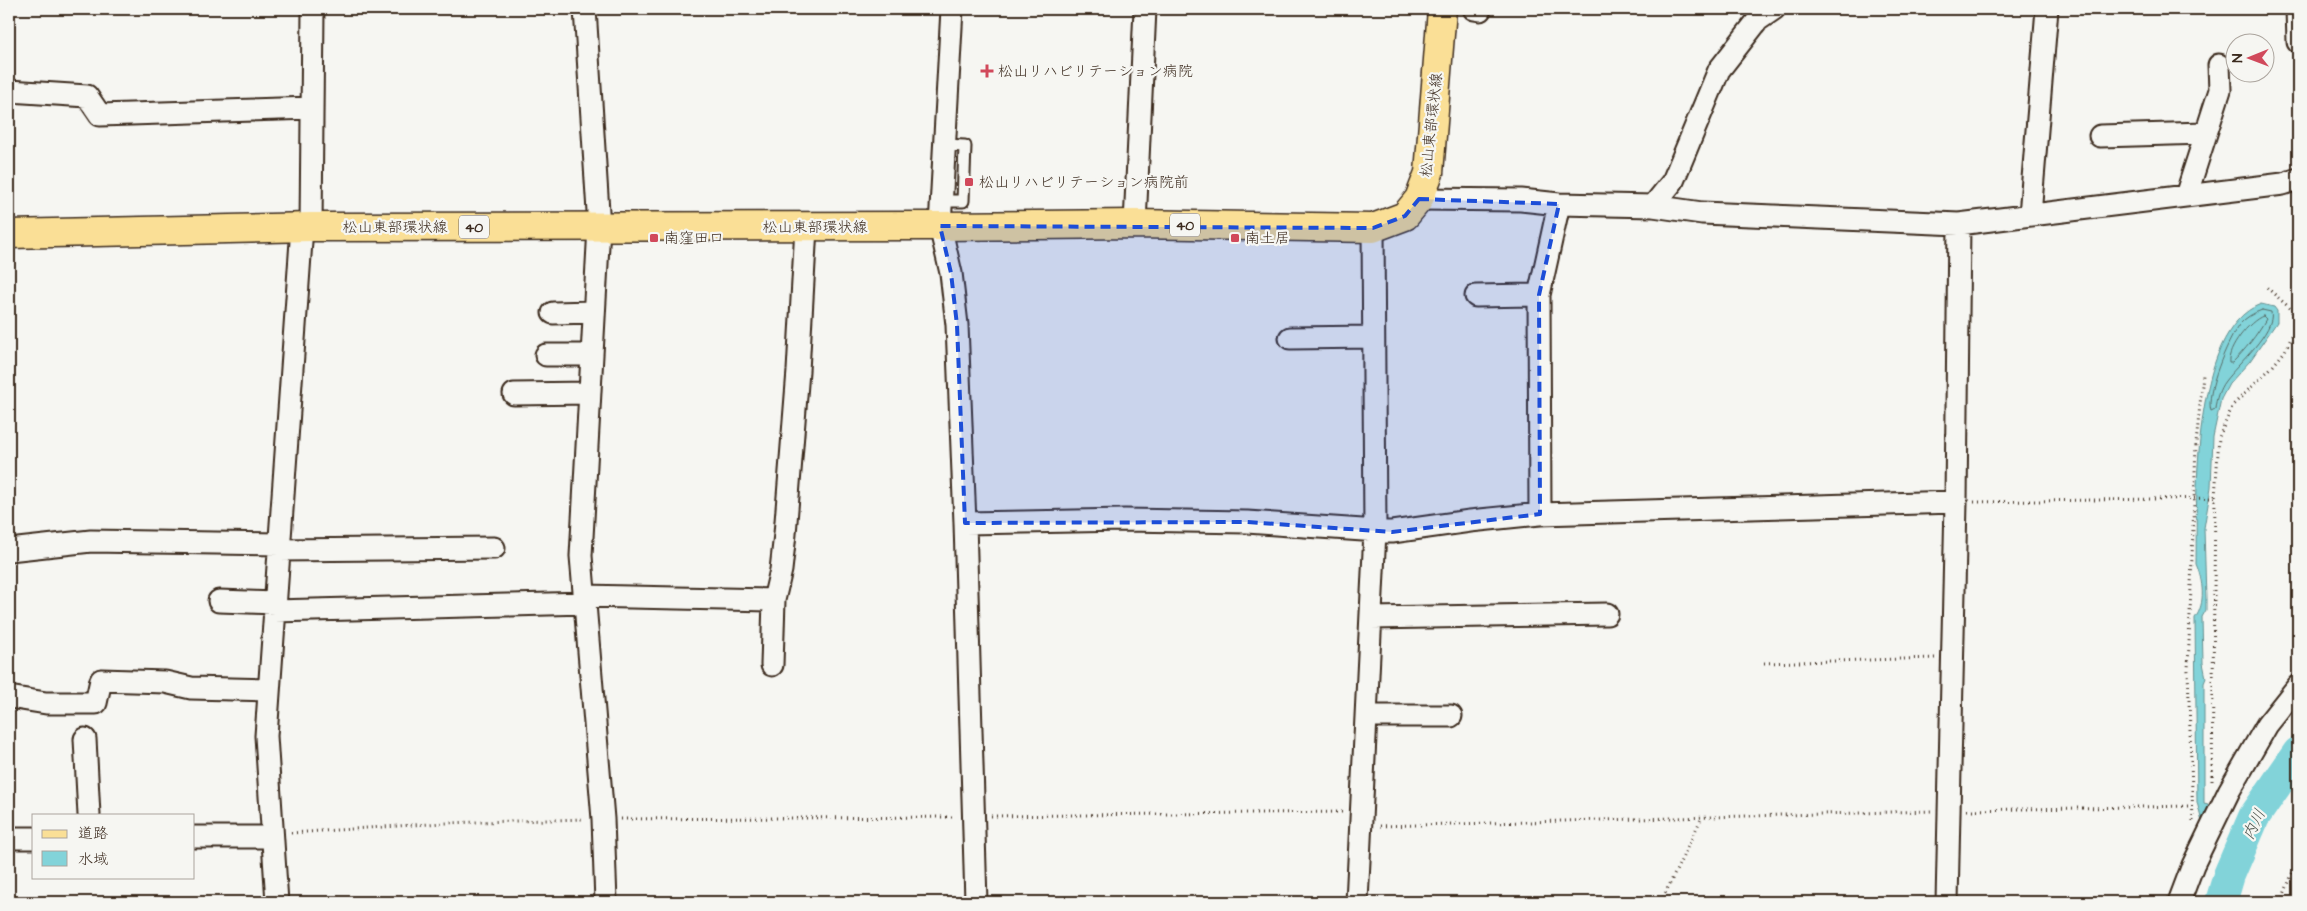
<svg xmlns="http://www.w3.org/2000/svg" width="2307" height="911" font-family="'Architects Daughter','Klee One',sans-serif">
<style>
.water{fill:#82d3d9;stroke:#668f8e}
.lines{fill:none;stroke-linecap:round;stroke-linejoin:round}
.shore{stroke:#576e69;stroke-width:1}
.river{stroke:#82d3d9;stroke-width:32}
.service-casing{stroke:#3b2a1e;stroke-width:15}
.minor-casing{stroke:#3b2a1e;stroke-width:25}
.primary-casing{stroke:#3b2a1e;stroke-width:31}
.path{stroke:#3b2a1e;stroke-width:3;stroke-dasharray:1 4;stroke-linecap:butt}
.service{stroke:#f6f6f2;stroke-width:11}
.minor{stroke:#f6f6f2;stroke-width:21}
.primary{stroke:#fadf96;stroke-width:28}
.marked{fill:#1d4ed8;fill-opacity:0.2;stroke:#1d4ed8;stroke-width:4;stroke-dasharray:10 6;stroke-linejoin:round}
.poi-dot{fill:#d1495b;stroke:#f6f6f2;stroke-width:2}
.labels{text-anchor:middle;stroke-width:4.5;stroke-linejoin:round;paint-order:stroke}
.shield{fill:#f6f6f2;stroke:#73675e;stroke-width:1}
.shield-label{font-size:14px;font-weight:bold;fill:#3b2a1e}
.poi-label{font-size:15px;fill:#3b2a1e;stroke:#f6f6f2;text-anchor:start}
.street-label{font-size:15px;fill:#3b2a1e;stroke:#f6f6f2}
.water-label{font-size:16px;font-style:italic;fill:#4d544d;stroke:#f6f6f2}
</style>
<rect width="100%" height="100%" fill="#f6f6f2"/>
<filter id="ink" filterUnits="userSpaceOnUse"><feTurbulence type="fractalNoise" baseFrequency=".02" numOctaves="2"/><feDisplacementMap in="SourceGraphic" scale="10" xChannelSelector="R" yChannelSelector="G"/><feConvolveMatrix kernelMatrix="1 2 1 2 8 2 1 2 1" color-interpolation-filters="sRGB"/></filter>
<g filter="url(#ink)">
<path class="water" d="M2261 304 2274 307 2277 311V322L2250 361 2229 384 2221 399 2213 437 2211 487 2204 528 2206 599V610L2202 617 2203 663 2206 678 2204 683V803L2208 804V819L2203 826 2197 802 2195 618C2206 604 2203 580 2196 564 2197 501 2190 330 2261 304Z"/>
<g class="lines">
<path class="shore" d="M2262 310 2271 312C2276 331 2237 365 2225 381 2219 389 2216 399 2215 409L2211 411C2205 393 2228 340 2239 325 2245 318 2253 313 2262 310Z
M2263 316 2266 319C2257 335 2245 350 2232 363H2229C2227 349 2249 321 2263 316Z"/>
<path class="river" d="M2221 902 2229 875 2254 817 2298 753"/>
<g class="service-casing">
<path id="service" d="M942 201H963L965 146 945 145"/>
</g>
<g class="minor-casing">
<path id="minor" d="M585 9 599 227 581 556 603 819 606 902
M952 9 940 226 951 273 957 325 965 523 976 902
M1474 9 1480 10
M2297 9 2298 42
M9 91 87 96 100 115 312 108
M2100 136 2206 133
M2186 196 2220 90 2219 65
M1419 199 1521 200 1559 204 1653 206 1702 213 1959 224 2283 184 2298 179
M1653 206 1673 181 1719 70 1758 20 1774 9
M2030 215 2047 9
M1135 224 1145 9
M311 227 313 9
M1476 296 1539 295
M553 313 594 312
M1290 338 1373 337
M546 355H591
M514 394 589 393
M1540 514 1539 295 1559 204
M965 523 1125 520 1247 522 1392 532 1470 521 1540 514 1956 502
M9 550 91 541 279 544
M279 550 494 548
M584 596 774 600
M219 601 275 603
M274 611 585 603
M1371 618 1607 614
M772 665 774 600 781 570 785 534 798 371 806 227
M9 697 46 703H96L101 680 165 682 191 688 269 690
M1367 716H1451
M85 739 89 815
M194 837H272
M9 838H34
M277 902 266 736 302 227
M1357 902 1375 531 1373 228
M1947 902 1956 502 1959 224
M2179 902 2193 865 2229 791 2267 725 2298 686"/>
</g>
<g class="primary-casing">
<path id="primary" d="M9 234 311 227 940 226 1135 224 1373 228 1405 216 1419 199 1429 173 1442 9"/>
</g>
<path class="path" d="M1974 502 2215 498
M1764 663 1935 658
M2212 781 2215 498 2219 437 2233 405 2273 366 2285 351 2293 334 2295 321 2291 309 2264 285
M1967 810 2191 806
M991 816 1342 812
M621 819 955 817
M2193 821 2188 671 2196 444 2203 375
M1380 826 1931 811
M291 833 444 823 585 819
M1661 902 1702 817
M2281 902 2298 859"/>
<use href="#service" class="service"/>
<use href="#minor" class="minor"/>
<use href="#primary" class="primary"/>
</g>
</g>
<path class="marked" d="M1419 199 1559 204 1539 295 1540 514 1392 532 1247 522 965 523 957 325 951 273 940 226 1373 228 1405 216Z"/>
<g class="poi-dot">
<path d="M984.5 63.5h5v5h5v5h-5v5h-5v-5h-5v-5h5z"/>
<rect x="964" y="177" width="10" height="10" rx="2.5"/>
<rect x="649" y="233" width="10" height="10" rx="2.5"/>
<rect x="1230" y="233" width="10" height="10" rx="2.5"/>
</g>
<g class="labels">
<g class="shield">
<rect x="1170" y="213.5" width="30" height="23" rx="4"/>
<rect x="459" y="215.5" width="30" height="23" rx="4"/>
</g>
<g class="shield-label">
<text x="1185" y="230">40</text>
<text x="474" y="232">40</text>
</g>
<g class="poi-label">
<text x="998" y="76">松山リハビリテーション病院</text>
<text x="979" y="187">松山リハビリテーション病院前</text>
<text x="664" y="243">南窪田口</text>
<text x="1245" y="243">南土居</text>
</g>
<g class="street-label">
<text transform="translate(1431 125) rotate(-84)" y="5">松山東部環状線</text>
<text x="395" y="232">松山東部環状線</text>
<text x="815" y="232">松山東部環状線</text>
</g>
<g class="water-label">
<text transform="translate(2253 824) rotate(-64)" y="6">内川</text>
</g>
</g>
<rect width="2307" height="911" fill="none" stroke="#f6f6f2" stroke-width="30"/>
<rect x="15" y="15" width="2277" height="881" fill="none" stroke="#3b2a1e" stroke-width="2" filter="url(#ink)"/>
<rect x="32" y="814" width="162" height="65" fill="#f6f6f2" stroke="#aba49d"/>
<rect x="42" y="830" width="25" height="8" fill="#fadf96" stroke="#aba49d"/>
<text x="78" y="838" font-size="15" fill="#3b2a1e">道路</text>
<rect x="42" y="851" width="25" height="15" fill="#82d3d9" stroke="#aba49d"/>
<text x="78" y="864" font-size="15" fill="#3b2a1e">水域</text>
<g transform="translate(2250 58) rotate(269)"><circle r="24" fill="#f6f6f2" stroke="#aba49d"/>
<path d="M0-4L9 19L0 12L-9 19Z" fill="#d1495b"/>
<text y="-8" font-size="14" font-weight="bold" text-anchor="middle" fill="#3b2a1e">N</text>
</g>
</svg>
